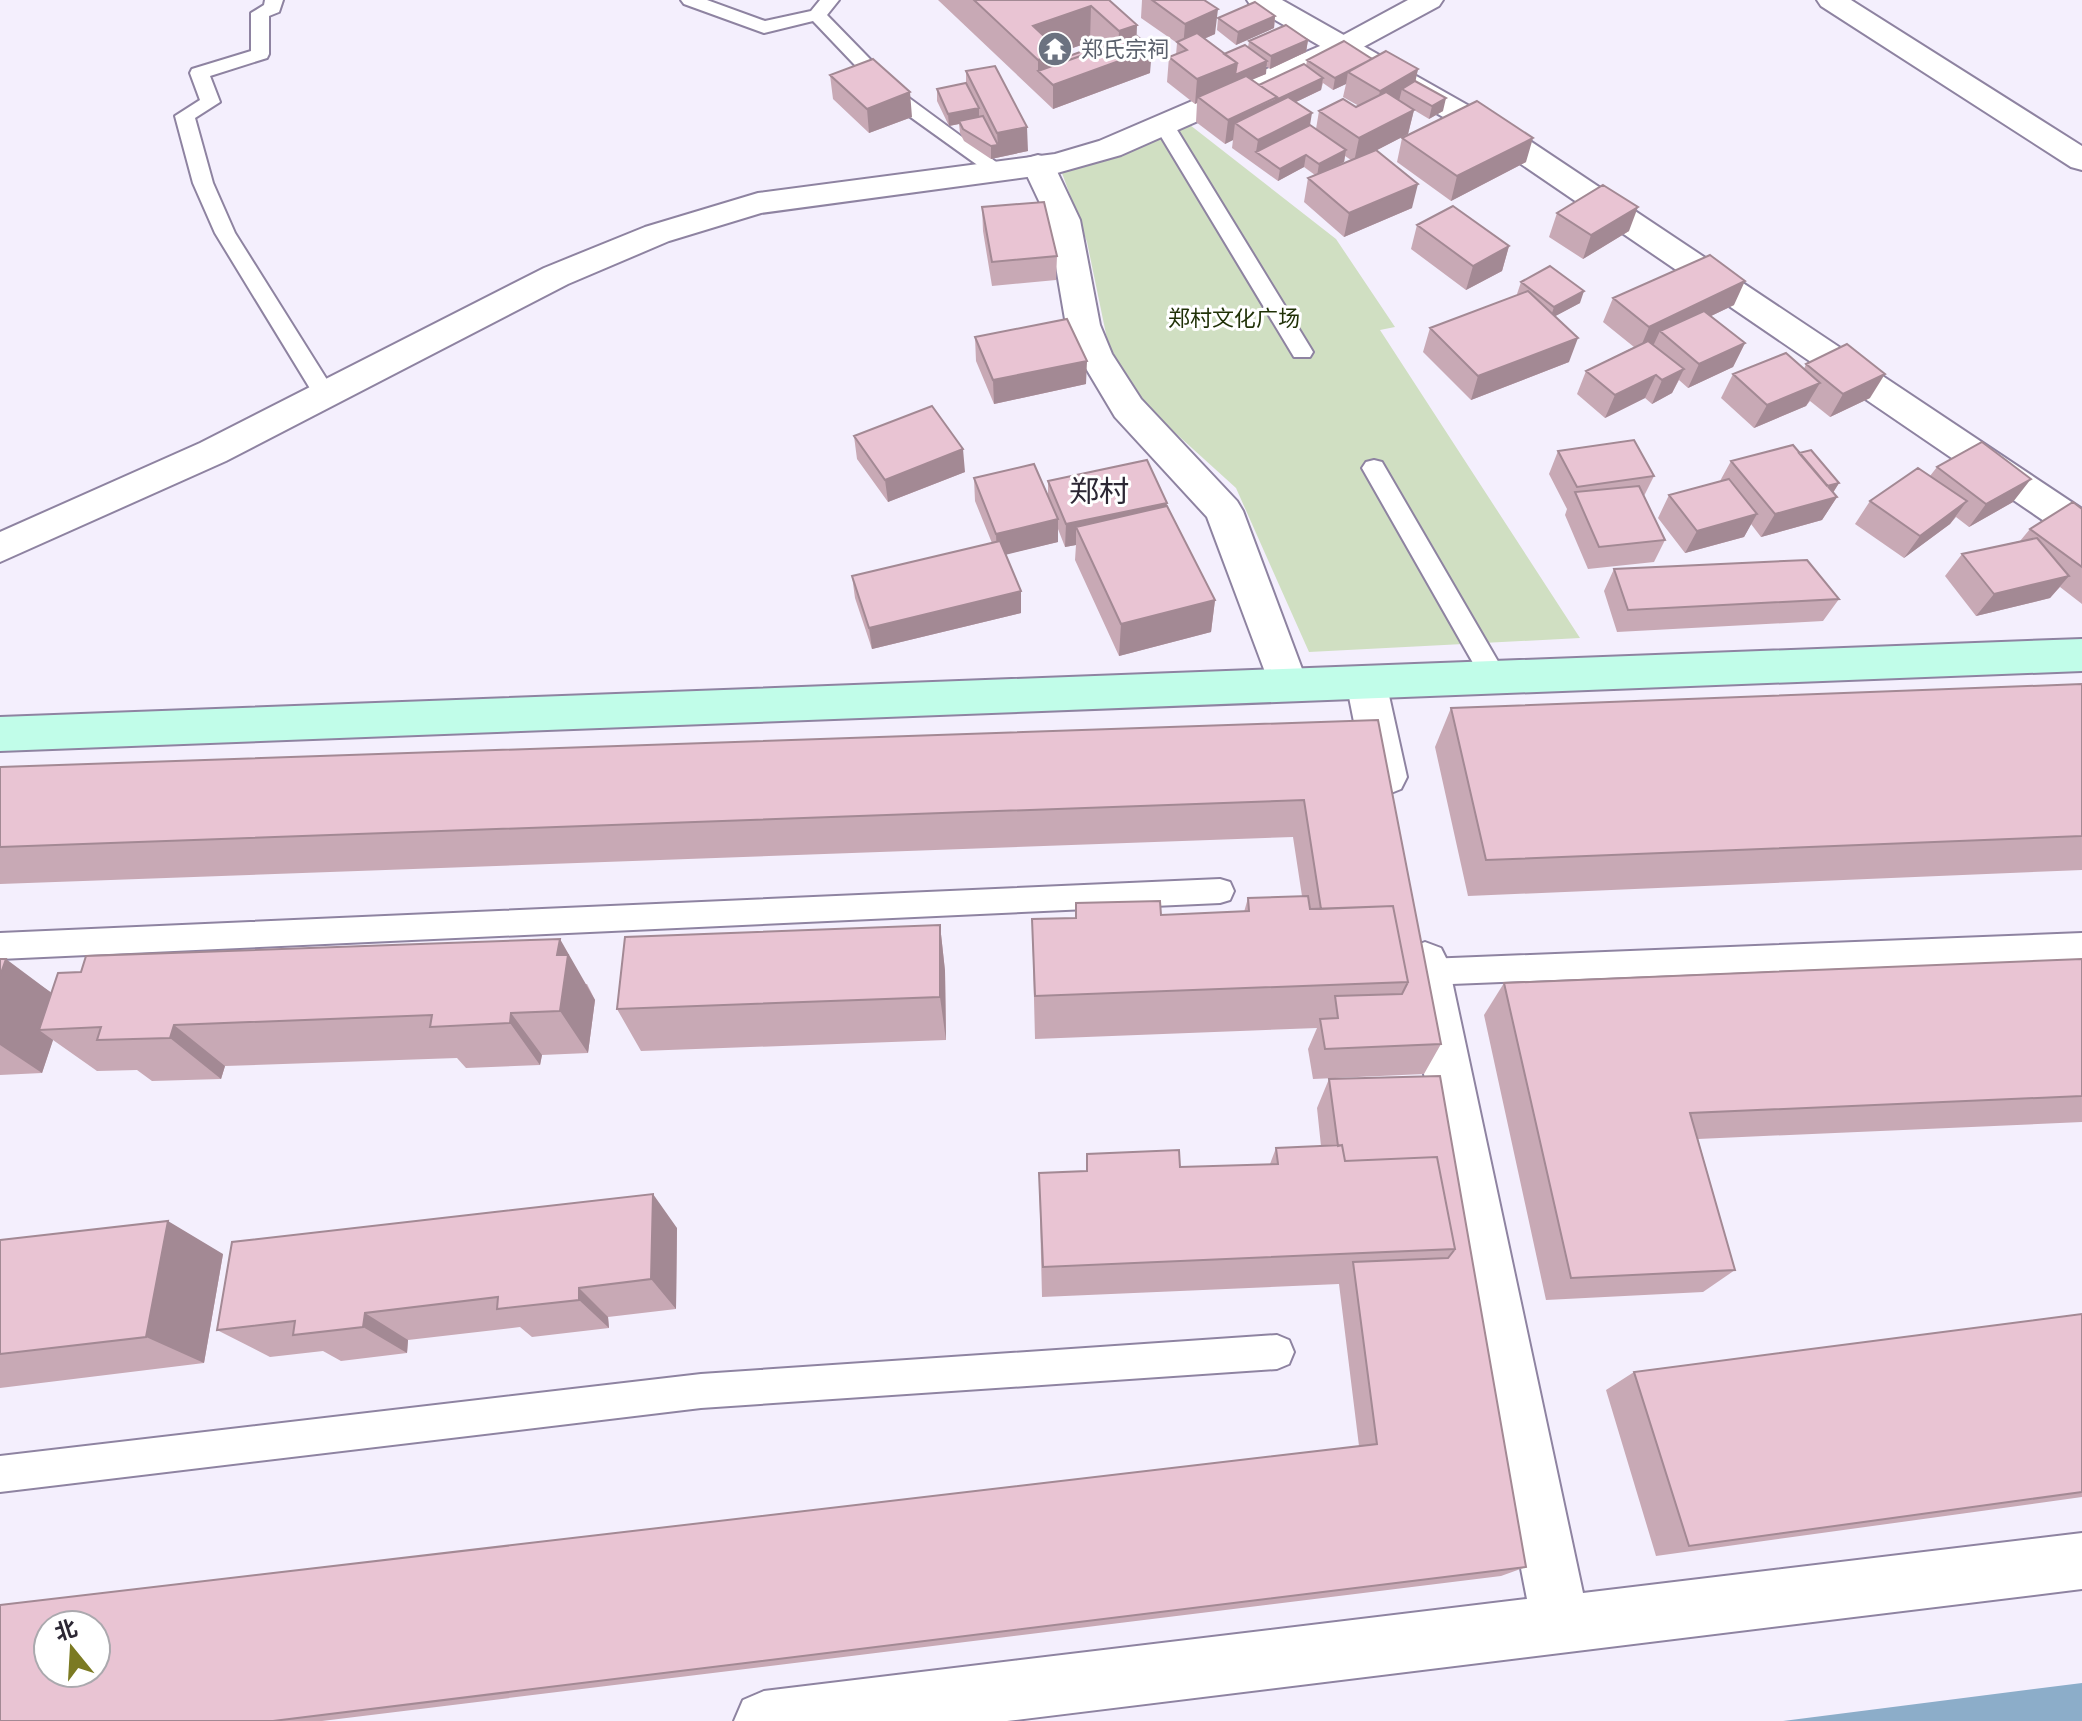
<svg xmlns="http://www.w3.org/2000/svg" width="2082" height="1721" font-family="Montserrat,'Noto Sans SC',sans-serif">
<style>
.green{fill:#d0dfc2}
.water{fill:#8cadc9}
.lines{fill:none;stroke-linecap:round;stroke-linejoin:round}
.service-casing{stroke:#8e83a1;stroke-width:4}
.minor-casing{stroke:#8e83a1;stroke-width:4}
.tertiary-casing{stroke:#8e83a1;stroke-width:4}
.secondary-casing{stroke:#8e83a1;stroke-width:4}
.service{fill:#fff;fill-rule:evenodd}
.minor{fill:#fff;fill-rule:evenodd}
.tertiary{fill:#fff;fill-rule:evenodd}
.secondary{fill:#c1fde9;fill-rule:evenodd}
.wall{fill:#c8a9b5;fill-rule:evenodd}
.shaded-wall{fill:#a38994}
.building{fill:#e9c4d3;stroke:#a38994;stroke-width:2;fill-rule:evenodd}
.labels{text-anchor:middle;stroke-width:6;stroke-linejoin:round;paint-order:stroke}
.far-worship-label{font-size:22px;fill:#5b616d;stroke:#fff;text-anchor:start}
.far-park-label{font-size:22px;fill:#1f3006;stroke:#fff}
.quarter-label{font-size:30px;fill:#2c2734;stroke:#fff}
</style>
<rect width="100%" height="100%" fill="#f4effd"/>
<path class="green" d="M1190 125 1336 239 1395 327 1380 330 1580 638 1309 652 1236 488 1140 401 1112 363 1087 242 1062 173 1136 149Z"/>
<path class="water" d="M2082 1683V1721H1783Z"/>
<g class="lines">
<g class="service-casing">
<path id="service" d="M265 0H283L279 12 269 16V54L267 58 210 76 220 102 195 118 213 183 235 233 336 394 333 400H317L215 233 193 183 175 116 200 100 190 73 192 69 251 51V13L264 5Z
M681 0H707L765 21 811 11 820 0H839L827 15 905 95 1007 170 997 176 990 174 891 103 813 21 764 33 684 4Z
M1164 119 1174 125 1310 347 1313 352 1310 357H1294L1154 125Z
M1374 460 1382 462 1503 670 1507 677 1503 684 1494 687 1485 684 1362 468 1366 462Z
M1220 879 1230 882 1234 891 1230 900 1220 903 0 959V933Z
M2082 933V959L1427 985 1417 981 1412 972 1417 963 1427 959Z
M1277 1335 1289 1340 1294 1352 1289 1364 1277 1369 701 1408 0 1492V1456L701 1374Z"/>
</g>
<g class="minor-casing">
<path id="minor" d="M1247 0H1282L1524 137 2082 509V542L2069 538 1502 151 1251 6Z
M1817 0H1851L2082 146V170L2071 167 1821 6Z
M1038 155 1049 158 1054 165 1080 220 1100 325 1112 354 1141 399 1237 501 1243 511 1308 685 1302 696 1288 701 1274 696 1207 517 1115 417 1078 355 1066 325 1048 220 1022 165 1027 158Z
M1366 666 1380 671 1386 682 1407 777 1401 789 1386 795 1371 789 1365 777 1346 682 1352 671Z
M1425 942 1441 948 1448 962 1583 1593 2082 1533V1589L1007 1721H734L743 1700 764 1691 1527 1599 1402 962 1409 948Z"/>
</g>
<g class="tertiary-casing">
<path id="tertiary" d="M1408 0H1443L1439 6 1354 52 1121 155 1057 173 761 213 669 241 568 284 226 461 0 562V532L200 443 544 268 645 227 758 193 1055 154 1099 141 1334 40Z"/>
</g>
<g class="secondary-casing">
<path id="secondary" d="M2082 639V671L0 751V717Z"/>
</g>
<use href="#service" class="service"/>
<use href="#minor" class="minor"/>
<use href="#tertiary" class="tertiary"/>
<use href="#secondary" class="secondary"/>
</g>
<path class="wall" d="M938 0H1109L1137 36 1150 73 1053 109ZM1090 42 1095 47 1061 59V52Z
M1142 0H1204L1215 34 1204 39 1224 54 1248 47 1249 41 1308 40 1306 52 1270 69 1266 66V74L1252 79 1259 85 1306 66 1307 60 1372 59 1418 69 1415 81 1443 111 1429 119 1414 110 1408 134 1377 150 1412 208 1344 237 1304 202 1308 178 1315 175 1304 167 1278 181 1232 148 1233 140 1225 144 1196 122 1197 103 1195 104 1167 82 1169 57 1176 55 1177 43 1141 18ZM1323 83 1333 90 1346 84 1343 97 1359 106 1356 107 1319 111 1316 129 1310 125 1296 102 1321 90ZM1345 156 1351 160 1334 167 1344 162Z
M1275 16 1274 28 1236 45 1217 30 1218 18Z
M966 71 1028 151 991 159 964 141 960 133 959 124 949 126 937 101V89L966 83Z
M830 75 912 117 869 133 833 99Z
M1402 138 1526 162 1451 201 1397 162Z
M982 207 1057 256 1056 280 992 286 983 231Z
M1557 213 1629 231 1583 259 1549 237Z
M1417 225 1509 246 1502 271 1466 290 1411 249Z
M1521 282 1580 303 1555 316 1569 362 1471 400 1423 352 1430 328 1518 295 1517 294Z
M1613 298 1734 305 1711 316 1745 343 1733 367 1688 388 1679 380 1672 393 1652 404 1645 398 1605 418 1577 394 1586 371 1634 347 1603 322Z
M975 337 1086 384 994 404 976 361Z
M1806 364 1870 398 1830 417 1810 401 1806 406 1754 428 1721 398 1733 374 1804 369Z
M854 436 965 472 888 502 857 459Z
M1558 451 1654 476 1644 496 1665 540 1654 562 1588 569 1565 515 1567 509 1549 474Z
M1799 453 1839 483 1833 493 1837 497 1822 520 1761 537 1751 524 1744 537 1685 553 1658 518 1669 495 1720 481 1731 461Z
M1937 467 2013 502 1969 527 1956 517 1950 524 1904 558 1855 524 1870 501 1930 476Z
M974 478 1048 496V481L1167 503 1166 506 1215 600 1211 632 1119 656 1075 560 1076 545 1065 547 1058 529V542L1006 554 1021 613 872 649 855 598 852 576 992 543 975 501Z
M2082 509V604L2060 587 2050 598 1976 616 1945 576 1962 554 2020 541 2030 529Z
M1614 569 1839 599 1823 621 1617 632 1604 591Z
M2082 684V870L1468 896 1435 747 1451 708Z
M1378 720 1441 1044 1424 1074 1313 1079 1308 1049 1317 1028 1035 1039 1032 919 1075 918 1076 903 1161 915 1244 912 1248 898 1302 896 1293 837 0 884V767Z
M940 925 945 971 946 1040 641 1051 617 1009Z
M0 959 52 993 587 984 595 1000 588 1053 542 1055 540 1065 466 1068 457 1058 225 1066 221 1079 152 1081 137 1070 97 1071 53 1040 42 1073 0 1075Z
M2082 959V1122L1698 1139 1735 1270 1703 1292 1546 1300 1484 1015 1504 983Z
M1440 1076 1526 1567 1501 1576 322 1721H0L1359 1446 1339 1284 1042 1297 1039 1173 1086 1171 1087 1154 1180 1167 1270 1164 1276 1148 1321 1146 1317 1108 1329 1079Z
M677 1228 676 1309 608 1317 609 1328 532 1337 520 1327 408 1340 407 1353 341 1361 323 1351 270 1357 217 1330Z
M0 1240 223 1254 204 1363 0 1388Z
M2082 1314V1497L1656 1556 1606 1390 1634 1372Z"/>
<path class="shaded-wall" d="M1091 6 1090 42 1061 52V75L1118 54 1119 31 1137 25 1136 55 1152 49 1150 73 1053 109V85L1038 71V60L1033 26Z
M1218 9 1215 34 1183 48 1185 24Z
M1275 16 1274 28 1236 45 1238 32Z
M1308 40 1306 52 1270 69 1271 56Z
M1373 59 1348 72 1346 84 1333 90 1335 78Z
M1267 61 1266 74 1202 101 1198 97 1197 103 1195 104 1197 79 1237 63Z
M1418 69 1413 93 1402 89 1399 101 1375 115 1380 91Z
M1323 78 1321 90 1275 112 1235 123 1233 140 1225 144 1228 120Z
M910 92 912 117 869 133 867 109Z
M1446 98 1443 111 1429 119 1432 106Z
M979 108V120L959 121V124L949 126 948 114Z
M1414 110 1408 134 1354 162 1359 138Z
M1312 113 1308 137 1256 152 1258 140Z
M1027 127 1028 151 991 159V146L998 145 997 133Z
M1533 138 1526 162 1451 201 1457 176Z
M1346 150 1344 162 1317 176 1319 164Z
M1306 155 1304 167 1278 181 1280 169Z
M1418 184 1412 208 1344 237 1349 213Z
M1638 207 1629 231 1583 259 1591 235Z
M1509 246 1502 271 1466 290 1473 266Z
M1745 281 1734 305 1667 337 1660 331 1654 344 1639 351 1649 327Z
M1584 291 1580 303 1550 319 1554 307Z
M1578 338 1569 362 1471 400 1478 376Z
M1745 343 1733 367 1688 388 1699 364Z
M1087 361 1086 384 994 404 993 380Z
M1684 369 1672 393 1652 404 1662 380Z
M1885 374 1870 398 1830 417 1843 394Z
M1656 375 1645 398 1605 418 1615 395Z
M1820 383 1806 406 1754 428 1767 405Z
M963 449 965 472 888 502 885 480Z
M2031 479 2013 502 1969 527 1986 504Z
M1839 483 1832 494 1814 490Z
M1837 497 1822 520 1761 537 1775 514Z
M1967 501 1950 524 1904 558 1920 536Z
M1167 503 1164 526 1076 527V545L1065 547 1066 524Z
M1757 514 1744 537 1685 553 1697 531Z
M1058 519V542L997 557 996 534Z
M2069 576 2050 598 1976 616 1994 594Z
M1021 591V613L872 649 869 628Z
M1215 600 1211 632 1119 656 1121 624Z
M940 925 945 971 946 1040 940 997Z
M560 939 595 1000 588 1053 560 1011 557 955Z
M6 959 65 1003 39 1030 53 1040 42 1073 0 1045V976Z
M511 1013 542 1055 540 1065 510 1023Z
M174 1025 225 1066 221 1079 170 1038Z
M653 1194 677 1228 676 1309 651 1279Z
M168 1221 223 1254 204 1363 146 1337Z
M579 1288 608 1317 609 1328 579 1300Z
M365 1313 408 1340 407 1353 363 1327Z"/>
<path class="building" d="M974 0H1109L1137 25 1119 31 1091 6 1033 26 1061 52 1038 60Z
M1152 0H1204L1218 9 1185 24Z
M1255 2 1275 16 1238 32 1218 18Z
M1286 25 1308 40 1271 56 1249 41Z
M1197 33 1237 63 1197 79 1169 57 1187 50 1177 42Z
M1137 36 1152 49 1053 85 1038 71Z
M1344 41 1372 59 1335 78 1307 60Z
M1105 43 1108 46 1061 63V59Z
M1245 45 1267 61 1235 75 1237 63 1224 54Z
M1386 51 1418 69 1380 91 1348 72Z
M873 59 910 92 867 109 830 75Z
M1304 64 1323 78 1276 100 1277 97 1259 85Z
M995 66 1027 127 997 133 966 71Z
M1246 76 1277 97 1228 120 1198 97Z
M1415 81 1446 98 1432 106 1402 89Z
M966 83 979 108 948 114 937 89Z
M1386 92 1414 110 1359 138 1319 111 1343 99 1356 107Z
M1288 97 1312 113 1258 140 1235 123Z
M1477 101 1533 138 1457 176 1402 138Z
M983 116 998 145 991 146 963 129 959 121Z
M1310 125 1346 150 1319 164 1306 155 1280 169 1256 152Z
M1376 150 1418 184 1349 213 1308 178Z
M1603 185 1638 207 1591 235 1557 213Z
M1044 202 1057 256 992 262 982 207Z
M1453 206 1509 246 1473 266 1417 225Z
M1710 255 1745 281 1649 327 1613 298Z
M1550 266 1584 291 1554 307 1521 282Z
M1528 291 1578 338 1478 376 1430 328Z
M1704 311 1745 343 1699 364 1660 331Z
M1067 319 1087 361 993 380 975 337Z
M1648 341 1684 369 1662 380 1656 375 1615 395 1586 371Z
M1847 344 1885 374 1843 394 1806 364Z
M1786 353 1820 383 1767 405 1733 374Z
M932 406 963 449 885 480 854 436Z
M1634 440 1654 476 1577 487 1558 451Z
M1982 442 2031 479 1986 504 1937 467Z
M1793 445 1837 497 1775 514 1731 461Z
M1811 450 1839 483 1827 486 1799 453Z
M1147 460 1167 503 1066 524 1048 481Z
M1034 464 1058 519 996 534 974 478Z
M1918 468 1967 501 1920 536 1870 501Z
M1729 479 1757 514 1697 531 1669 495Z
M1639 486 1665 540 1599 547 1575 492Z
M2073 502 2082 509V567L2030 529Z
M1167 506 1215 600 1121 624 1076 527Z
M2037 538 2069 576 1994 594 1962 554Z
M1000 541 1021 591 869 628 852 576Z
M1807 560 1839 599 1628 610 1614 569Z
M2082 684V836L1486 860 1451 708Z
M1378 720 1441 1044 1325 1049 1320 1019 1338 1018 1335 996 1402 994 1408 982 1393 906 1321 909 1304 800 0 847V767Z
M1308 896 1310 909 1393 906 1408 982 1035 996 1032 919 1076 918V903L1160 901 1161 915 1249 911 1248 898Z
M940 925V997L617 1009 625 937Z
M560 939 557 955H568L560 1011 511 1013 510 1023 430 1027 432 1015 174 1025 170 1038 97 1040 101 1027 39 1030 58 973 81 972 86 956Z
M0 959H6L0 976Z
M2082 959V1096L1690 1113 1735 1270 1571 1278 1504 983Z
M1440 1076 1526 1567 273 1721H0V1605L1377 1444 1353 1262 1448 1258 1455 1249 1437 1157 1345 1161 1342 1145 1338 1146 1329 1079ZM48 1625H96V1673H48Z
M1342 1145 1345 1161 1437 1157 1455 1249 1043 1267 1039 1173 1087 1171V1154L1179 1150 1180 1167 1278 1164 1276 1148Z
M653 1194 651 1279 579 1288V1300L497 1309 498 1297 365 1313 363 1327 293 1335 295 1321 217 1330 232 1242Z
M168 1221 146 1337 0 1354V1240Z
M2082 1314V1492L1689 1546 1634 1372Z"/>
<defs>
<g id="temple-disc" transform="scale(1.8)"><circle r="9.5" fill="#6b7280" stroke="#fff"/><path d="M0-6L5-2H3V0L6.5 2.5H4V6H1.5V3h-3V6H-4V2.5H-6.5L-3 0V-2H-5Z" fill="#fff"/></g>
</defs>
<g fill-rule="evenodd">
<use href="#temple-disc" x="1055" y="49"/>
</g>
<g class="labels">
<g class="far-worship-label">
<text x="1081" y="57">郑氏宗祠</text>
</g>
<g class="far-park-label">
<text x="1234" y="326">郑村文化广场</text>
</g>
<g class="quarter-label">
<text x="1099" y="502">郑村</text>
</g>
</g>
<g transform="translate(72 1649) rotate(342)"><circle r="38" fill="#ffffff" stroke="#aba9ae" stroke-width="2"/>
<path d="M0-6L14 30L0 20L-14 30Z" fill="#7b7a22"/>
<text y="-12" font-size="22" font-weight="bold" text-anchor="middle" fill="#2c2734">北</text>
</g>
</svg>
